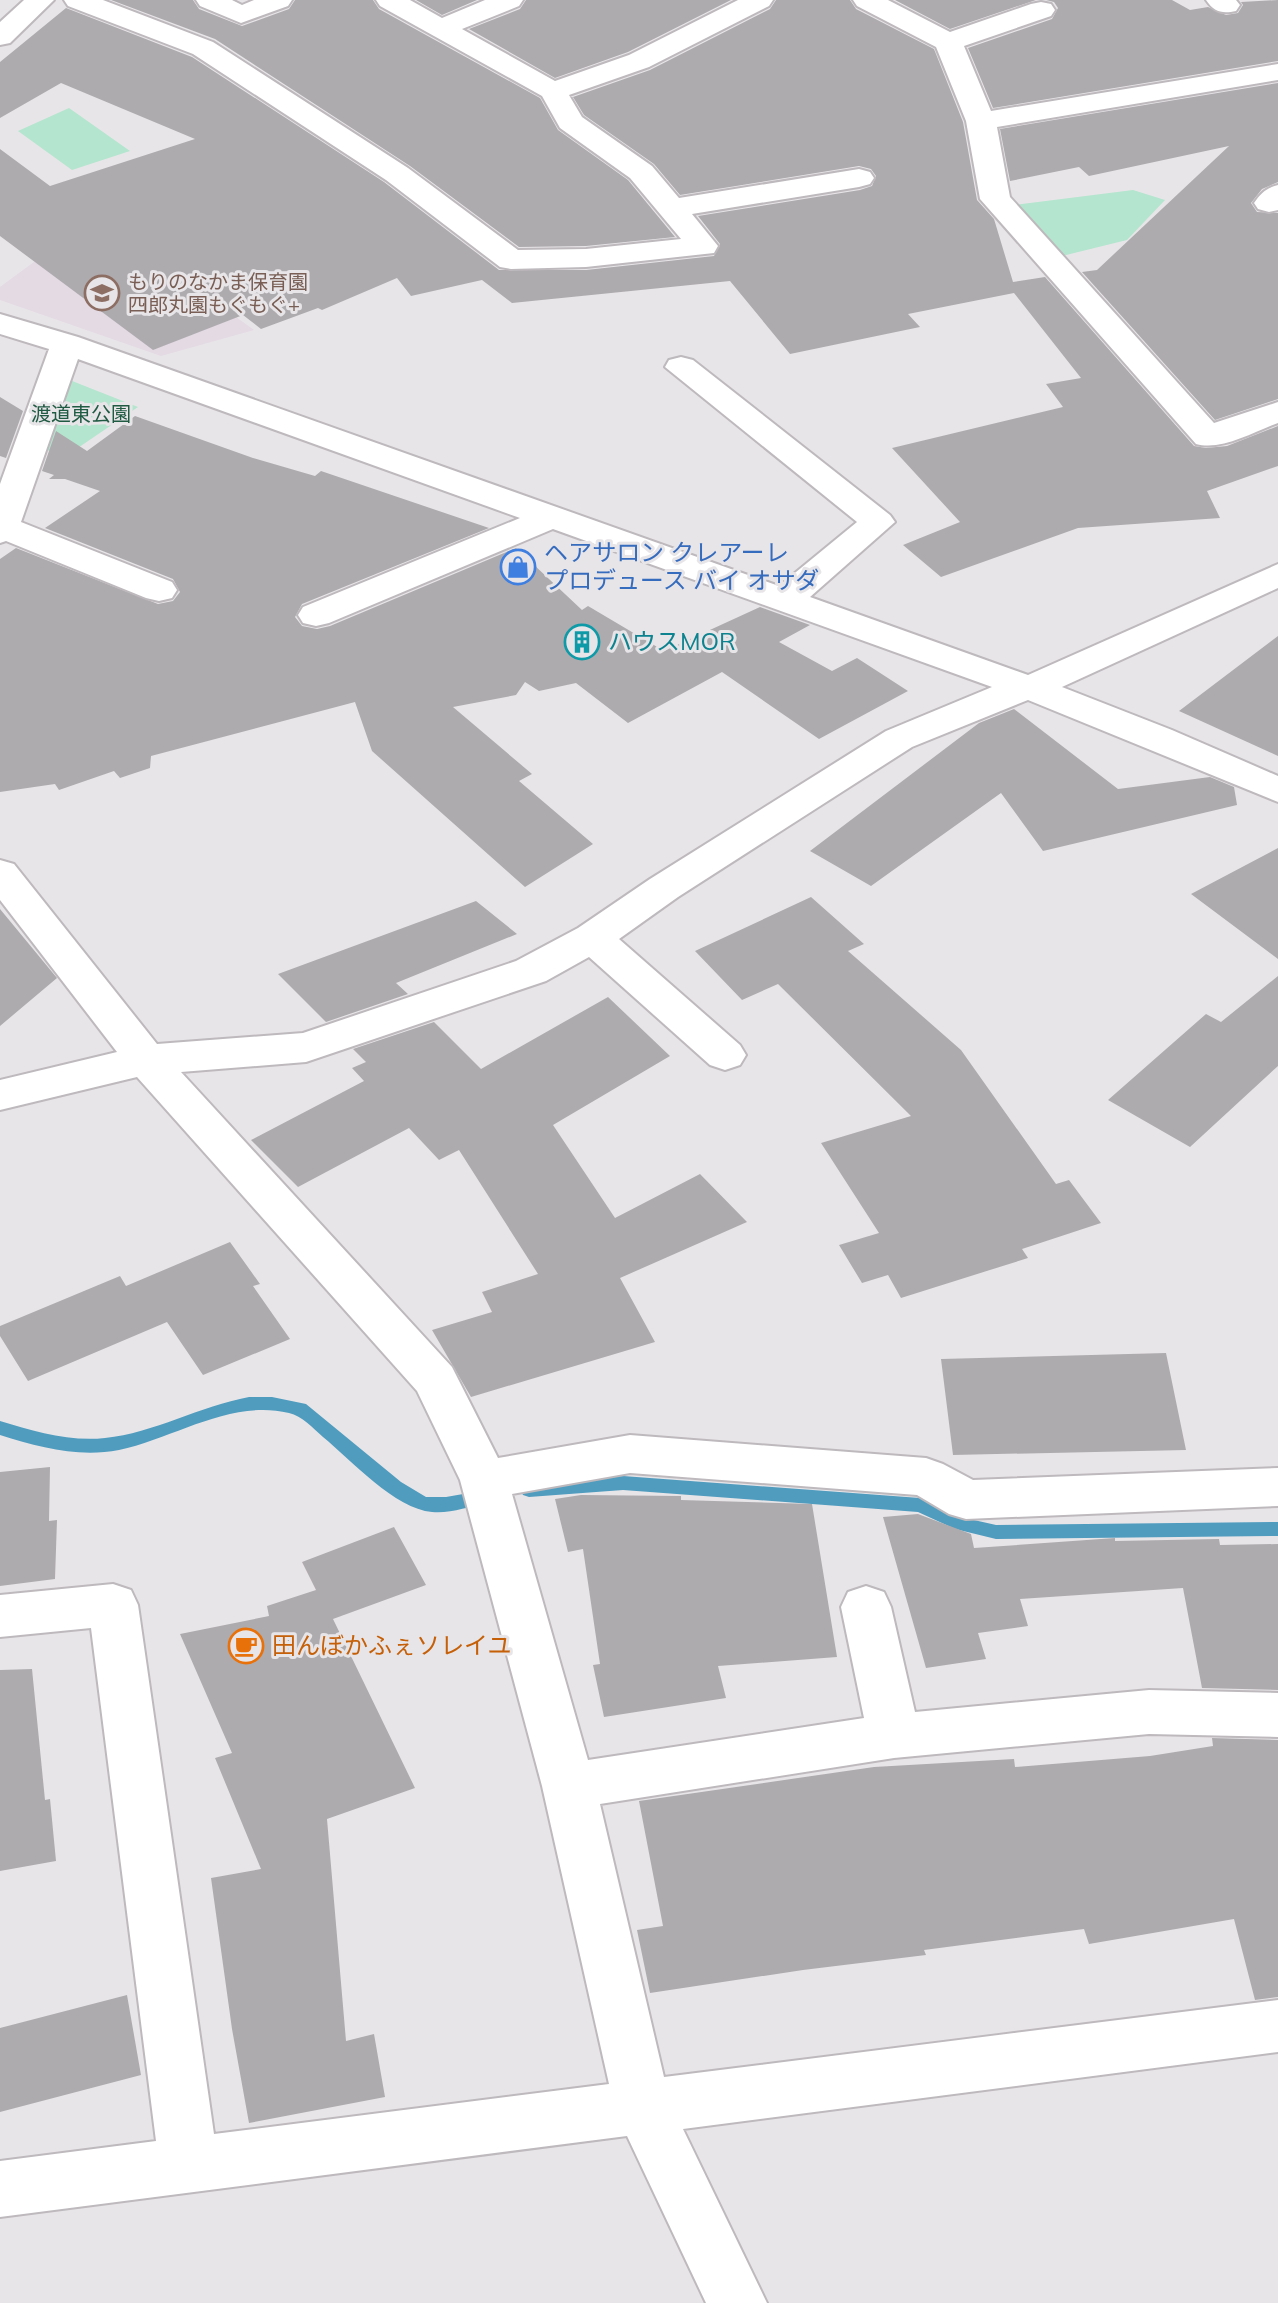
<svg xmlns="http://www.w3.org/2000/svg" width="1278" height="2303" font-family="Mulish,'Noto Sans JP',sans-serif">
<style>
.built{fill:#e3dae4}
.green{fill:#b4e5ce}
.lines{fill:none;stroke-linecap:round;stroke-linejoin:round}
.stream{fill:#4f9cbf;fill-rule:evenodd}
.building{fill:#aeabaf}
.minor-casing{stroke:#bdb9bd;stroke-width:4}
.minor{fill:#fff;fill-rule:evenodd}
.labels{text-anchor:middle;stroke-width:6;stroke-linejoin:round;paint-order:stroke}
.far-education-label{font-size:20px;fill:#785e54;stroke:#e8e5e8;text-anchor:start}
.far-park-label{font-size:20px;fill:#1f5a43;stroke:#e8e5e8}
.shop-label{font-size:24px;fill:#366cbe;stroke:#e8e5e8;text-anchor:start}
.culture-label{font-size:24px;fill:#0d838f;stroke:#e8e5e8;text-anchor:start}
.food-label{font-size:24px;fill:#c56008;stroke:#e8e5e8;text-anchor:start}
</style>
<rect width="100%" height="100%" fill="#e8e5e8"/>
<path class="built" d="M119 233 254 330 161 356 0 300V287L34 262Z"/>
<path class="green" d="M69 108 130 151 72 170 18 131Z
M1133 190 1165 200 1127 240 1058 257 1015 205Z
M62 377 138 407 69 454 44 450Z"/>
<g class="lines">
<path class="stream" d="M249 1397H272L306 1404 401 1482 426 1497H446L486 1490 492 1492 495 1497 492 1502 486 1504C469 1506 450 1514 432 1512 395 1509 351 1460 323 1437 313 1428 302 1416 289 1413 230 1399 175 1438 119 1450 78 1458 39 1447 0 1435V1421C34 1431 69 1442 105 1438 154 1433 200 1406 249 1397Z
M623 1476 920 1498 965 1518 996 1525 1278 1522V1536L996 1539 955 1529 918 1512 623 1490 529 1497 523 1495 520 1490 523 1485 529 1483Z"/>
</g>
<path class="building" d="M111 0H193L199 9 242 26 289 9 295 0H373L379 9 540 98 558 130 628 180 675 237 586 246 519 247 410 166 215 39Z
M416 0H477L442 15Z
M526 0H731L628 52 555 78 469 29 520 9Z
M776 0H850L856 9 934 49 963 122 977 200 994 219 1013 282 1045 277 1194 446 1206 448 1227 446 1278 426V466L1207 491 1220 518 1078 528 941 577 903 545 960 522 892 448 1063 407 1046 384 1081 378 1014 293 908 314 920 327 790 354 730 281 512 303 482 280 411 296 397 278 322 310 318 308 261 329 243 315 153 350 0 236V149L50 186 195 139 61 83 0 118V62L66 8 192 57 384 182 499 270H586L714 256 720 244 698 216 860 190 872 186 876 176 871 169 859 166 680 195 654 164 584 115 573 97 650 70 770 9Z
M895 0H1036L950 29Z
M1046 0H1172L1190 10 1208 7 1226 15 1238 13 1243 5 1241 2 1278 0V61L993 108 968 48 1052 19 1058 8 1054 2Z
M1278 83V182L1262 189 1251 203 1257 212 1278 213V399L1215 420 1082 272 1097 270 1229 146 1089 176 1079 167 1010 181 1000 129Z
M0 397 23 411 6 458 0 456Z
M135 416 253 458 315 476 321 471 489 528 302 604 295 617 302 626 317 629 330 626 516 548 582 610 588 606 664 651 760 607 810 625 779 642 832 671 857 658 908 691 819 739 722 672 628 723 576 683 539 691 525 682 516 695 453 707 532 774 519 781 593 844 525 887 372 751 355 702 151 756 150 768 120 778 114 771 59 790 55 784 0 792V559L16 548 158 604 173 601 180 592 173 579 45 528 100 491 65 479H49L54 475 42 471 56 431 87 451Z
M1278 636V756L1179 711Z
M1014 709 1118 789 1210 777 1234 787 1237 805 1043 851 1001 793 871 886 810 851 979 723Z
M1278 848V959L1191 894Z
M811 897 864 944 848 951 961 1050 1056 1184 1069 1180 1101 1223 1022 1249 1028 1258 901 1298 888 1275 862 1283 839 1245 879 1233 821 1143 911 1116 778 984 742 1000 695 951Z
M476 901 517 934 396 983 408 994 326 1022 278 974Z
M0 909 57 978 0 1026Z
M1278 976V1066L1190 1147 1108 1100 1206 1014 1221 1022Z
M608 997 670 1056 553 1125 615 1218 700 1174 747 1222 620 1278 655 1342 471 1397 432 1330 492 1312 482 1292 538 1274 459 1150 439 1160 409 1128 298 1187 251 1140 364 1081 352 1068 366 1062 353 1049 434 1022 481 1069Z
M230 1242 260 1284 253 1286 290 1339 203 1375 167 1322 28 1381 0 1336V1326L120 1276 126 1286Z
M1166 1353 1186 1450 953 1455 941 1359Z
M50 1467 49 1521 57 1520 55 1579 0 1586V1472Z
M581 1495 681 1496V1500L812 1504 837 1657 718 1666 726 1698 604 1717 593 1665 600 1664 583 1549 568 1552 555 1499Z
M918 1514 971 1534 974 1548 1115 1538V1541L1219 1539 1220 1545 1278 1544V1690L1202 1688 1183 1588 1020 1599 1028 1626 978 1633 986 1659 926 1668 883 1517Z
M394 1527 426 1585 333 1619 415 1788 327 1819 346 2041 374 2034 385 2097 249 2123 232 2029 211 1878 261 1869 215 1758 232 1753 180 1634 269 1616 267 1606 316 1590 302 1562Z
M32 1669 45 1800 50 1799 56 1861 0 1871V1670Z
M1212 1738 1278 1740V1997L1255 2000 1234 1919 1089 1944 1084 1929 924 1950 926 1955 803 1970 650 1993 637 1930 663 1926 639 1801 874 1767 1014 1759 1015 1767 1150 1756 1213 1746Z
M127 1995 141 2075 0 2112V2028Z"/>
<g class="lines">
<g class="minor-casing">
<path id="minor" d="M24 0H54L10 43 0 45V22Z
M64 0H103L213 42 408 168 518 250 586 249 681 239 630 178 560 128 542 96 380 6 376 0H410L442 18 485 0H523L519 6 462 29 555 81 629 55 738 0H773L769 6 649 67 569 95 582 117 652 166 679 198 859 169 870 172 874 178 870 184 859 187 692 214 718 246 714 253 586 267 511 269 500 267 386 180 193 54 68 6Z
M196 0H232L242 5 254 0H292L288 6 241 23 200 6Z
M853 0H888L950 32 1031 4 1041 2 1051 4 1055 10 1051 16 964 46 991 111 1278 64V80L997 127 1010 197 1214 423 1278 402V423C1253 432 1222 451 1196 444L980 199 966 121 936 47 857 6Z
M1206 0H1236L1240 5 1236 11C1222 14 1214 12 1206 0Z
M1278 185V210L1269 212 1258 209 1254 203C1261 193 1266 188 1278 185Z
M0 314 78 337 779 586 857 522 665 367 669 360 681 357 693 360 890 515 895 522 810 597 1028 675 1278 564V588L1062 687 1172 730 1278 776V802L1028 700 912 747 678 897 619 939 740 1045 746 1055 740 1065 725 1070 710 1065 589 957 546 981 306 1062 181 1072 452 1367 498 1458 630 1435 926 1458 943 1464 973 1480 1278 1468V1506L966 1519 949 1514 917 1495 630 1473 512 1494 588 1760 864 1718 841 1607 848 1592 866 1586 884 1592 891 1607 915 1712 1149 1690 1278 1693V1737L1149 1734 894 1758 600 1804 664 2077 1278 2000V2052L683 2129 767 2303H706L627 2136 0 2217V2161L156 2141 91 1628 0 1637V1595L113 1584 131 1590 138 1605 214 2134 609 2084 542 1786 460 1480 417 1391 137 1077 0 1110V1080L117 1052 0 900V860L14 864 157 1044 303 1033 516 961 578 928 650 879 886 731 992 687 553 529 329 623 316 626 303 623 298 615 303 607 520 518 78 359 21 522 172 582 177 590 172 598 159 601 146 598 6 541 0 543V484L49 349 0 334Z"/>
</g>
<use href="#minor" class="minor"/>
</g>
<defs>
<g id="school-ring" transform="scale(1.8)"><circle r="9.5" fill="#e8e5e8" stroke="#8d6e63" stroke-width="1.5"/><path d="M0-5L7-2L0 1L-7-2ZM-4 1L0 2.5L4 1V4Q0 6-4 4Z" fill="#8d6e63"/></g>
<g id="shop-ring" transform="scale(1.8)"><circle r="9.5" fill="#e8e5e8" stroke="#3f7fe0" stroke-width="1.5"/><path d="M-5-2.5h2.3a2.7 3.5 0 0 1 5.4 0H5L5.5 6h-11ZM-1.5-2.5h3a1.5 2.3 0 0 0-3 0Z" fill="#3f7fe0"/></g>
<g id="building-ring" transform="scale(1.8)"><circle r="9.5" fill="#e8e5e8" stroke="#0f9aa8" stroke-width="1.5"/><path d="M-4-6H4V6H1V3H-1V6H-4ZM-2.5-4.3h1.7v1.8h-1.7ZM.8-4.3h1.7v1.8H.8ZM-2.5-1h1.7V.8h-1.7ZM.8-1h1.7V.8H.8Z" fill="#0f9aa8"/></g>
<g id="cafe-ring" transform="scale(1.8)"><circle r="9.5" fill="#e8e5e8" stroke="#e8710a" stroke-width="1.5"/><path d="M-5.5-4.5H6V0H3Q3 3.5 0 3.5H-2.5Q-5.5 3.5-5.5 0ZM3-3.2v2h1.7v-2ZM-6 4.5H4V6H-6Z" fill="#e8710a"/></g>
</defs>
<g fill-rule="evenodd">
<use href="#school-ring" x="102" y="293"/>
<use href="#shop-ring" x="518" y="567"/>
<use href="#building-ring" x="582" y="642"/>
<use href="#cafe-ring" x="246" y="1646"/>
</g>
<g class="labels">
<g class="far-education-label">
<text x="128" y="289">もりのなかま保育園<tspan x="128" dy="23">四郎丸園もぐもぐ+</tspan></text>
</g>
<g class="far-park-label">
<text x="81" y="421">渡道東公園</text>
</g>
<g class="shop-label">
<text x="544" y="561">ヘアサロン クレアーレ<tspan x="544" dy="28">プロデュース バイ オサダ</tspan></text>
</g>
<g class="culture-label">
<text x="608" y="650">ハウスMOR</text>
</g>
<g class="food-label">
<text x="272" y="1654">田んぼかふぇソレイユ</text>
</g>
</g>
</svg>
